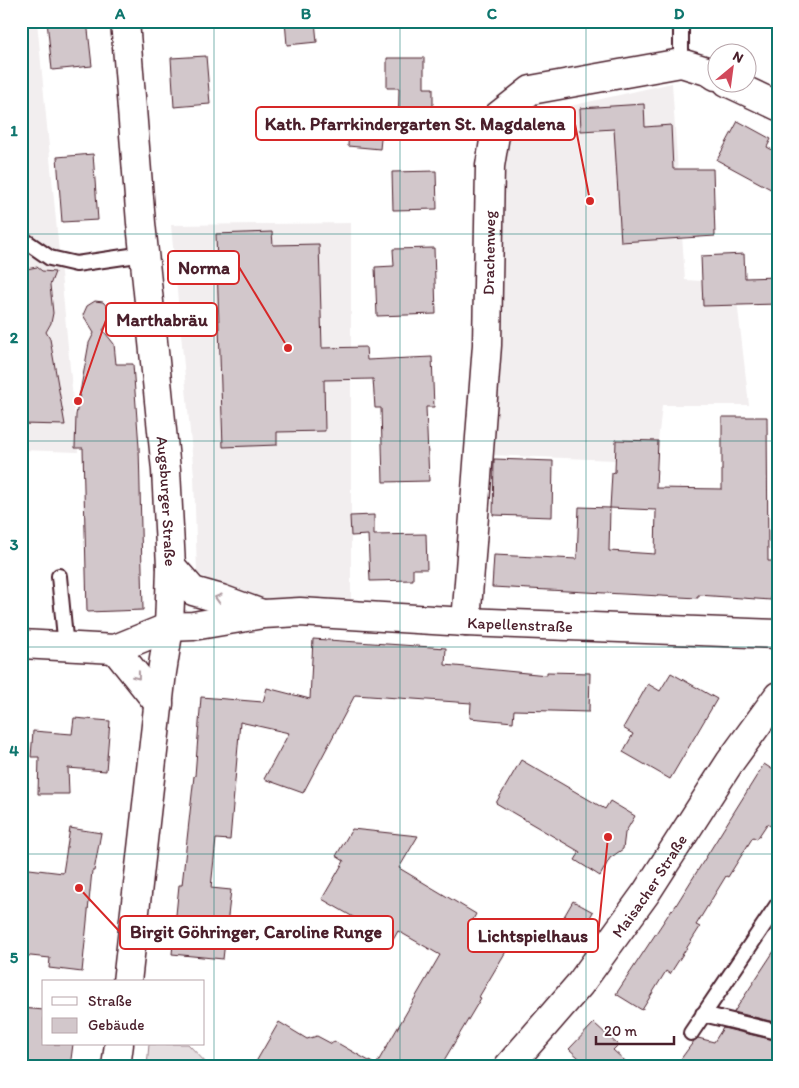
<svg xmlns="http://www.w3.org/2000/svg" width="799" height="1088" font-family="Itim,sans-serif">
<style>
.built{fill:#f2eeef}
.green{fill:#e5dee0;stroke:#987e86}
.building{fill:#d2c7cb;stroke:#4a1f2b;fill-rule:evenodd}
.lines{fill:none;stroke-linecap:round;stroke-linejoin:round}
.service-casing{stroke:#4a1f2b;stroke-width:18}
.minor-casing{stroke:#4a1f2b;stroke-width:31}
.tertiary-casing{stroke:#4a1f2b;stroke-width:31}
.service{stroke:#fff;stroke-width:14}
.minor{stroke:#fff;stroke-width:28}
.tertiary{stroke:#fff;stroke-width:28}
.oneway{stroke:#ae9aa0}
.grid{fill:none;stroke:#0f766e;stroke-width:1;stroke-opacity:0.55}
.labels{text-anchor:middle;stroke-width:4;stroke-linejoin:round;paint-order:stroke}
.street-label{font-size:16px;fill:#4a1f2b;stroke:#fff}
.leader{fill:none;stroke:#d62828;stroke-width:2}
.callout-dot{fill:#d62828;stroke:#fff;stroke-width:2}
.callout{fill:#fff;stroke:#d62828;stroke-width:2}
.callout-label{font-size:18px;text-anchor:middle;font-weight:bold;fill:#4a1f2b}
.neatline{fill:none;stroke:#0f766e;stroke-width:2}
.grid-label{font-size:16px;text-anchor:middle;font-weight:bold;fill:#0f766e}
</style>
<rect width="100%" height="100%" fill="#fff"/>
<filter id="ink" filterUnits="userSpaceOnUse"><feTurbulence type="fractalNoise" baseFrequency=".02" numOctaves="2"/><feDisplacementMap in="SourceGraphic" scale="10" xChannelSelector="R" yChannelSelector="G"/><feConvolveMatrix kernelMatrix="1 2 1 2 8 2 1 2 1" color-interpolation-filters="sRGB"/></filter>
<g filter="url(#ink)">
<path class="built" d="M21 21H37L78 452 21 450Z
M672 83 685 280 735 283 749 405H662L658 441 616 440 615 460 488 455 504 121Z
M351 223V604L252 603 197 573 194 475 171 225Z"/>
<path class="green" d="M149 1044H188L210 1067H147Z"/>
<path class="building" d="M47 21H87L92 66 52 70Z
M285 21H315L317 42 287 45Z
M206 56 210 104 174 107 171 58Z
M387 58H424V88H433V133L398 132 399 88H387Z
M644 104 645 127 671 125 673 169H713L715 236 621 242 614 129 581 131 580 108Z
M738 121 771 139 767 147 778 153V193L717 160Z
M349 126 382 129 380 149 348 146Z
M93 154 98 220 62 222 57 157Z
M436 171 437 209 393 210 392 172Z
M272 232 273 245 319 244 322 348 366 347 367 360 432 357 434 407H426L429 481 383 482 381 408H375L373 379 324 380 325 431 277 432V445L223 447 216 234Z
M434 248 436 314 377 316 375 267 394 266 393 249Z
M744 254 745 278 778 277V304L703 306 701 256Z
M37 267 42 271 55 272 50 285 53 313 51 323 46 332 50 339 65 425 21 424V270Z
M95 301 103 302 110 310V319L103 330 114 344 116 364H133L139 447 143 610 87 612 83 448H75L76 415 89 343 94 333 83 315 87 306Z
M722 417H767L768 561H773L771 600 698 595V598L492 587 494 555 577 559 579 507 610 508 612 473 615 472 616 440 658 441 656 488 722 489ZM610 508 656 510 655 554 609 551Z
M494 459 553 461 552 517 493 515Z
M374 515V535L426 534 427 569H413V580L370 581 368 535 351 536 350 516Z
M313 639 446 648 445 665 547 675V672L590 673 589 712 514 710 513 722 470 718 471 703 355 695 303 793 264 779 289 733 240 722 230 840 216 839 211 888 231 890 223 959 172 954 179 885H182L194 776H195L201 697 263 702 267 688 310 699Z
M671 673 717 699 670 779 623 752 633 734 623 728 648 684 660 691Z
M74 718 110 721 106 771 68 768 69 794H38L39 757H31L33 731 72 734Z
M521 760 605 809 610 801 635 816 625 833 623 849 610 858 600 876 575 860 580 852 496 803Z
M764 764 778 773V830L767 824 757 839 753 837 728 877 726 876 696 925 700 927 670 974 666 971 642 1010 616 994 672 909 673 910Z
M70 828 101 833 94 871H92L82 972 49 968 50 958 21 955V868L63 873Z
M352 829 418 836 399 868 476 914 470 925 508 948 479 997 481 998 440 1067H253L279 1022 307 1039 317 1036 332 1044 334 1041 376 1065 440 955 398 931 393 940 322 899 344 861 336 856Z
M573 901 593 912 582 932 562 920Z
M778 945V1023L734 1012Z
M21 1008 44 1010V1044H73L70 1067H21Z
M594 1023 618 1045 613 1050 632 1067H589L569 1049Z
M723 1028 778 1041V1067H675L694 1041 698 1038 714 1042Z"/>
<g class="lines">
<g class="service-casing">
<path id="service" d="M681 21V63
M21 238 50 258 76 264 144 254
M59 576 66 648
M703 1014 778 1032
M691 1033 778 904"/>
</g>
<g class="minor-casing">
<g id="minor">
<path d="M727 82 778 106"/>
<path d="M171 566 193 591 221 599 262 614"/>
<path id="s1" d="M466 622 487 345 490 166 498 116 531 90 681 63 710 72 716 76"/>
<path id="s2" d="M21 644 115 649 169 627 193 626 263 614 300 612 466 622 778 634"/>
<path d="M115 649 159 704"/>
<path id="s3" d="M508 1067 580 984 646 893 730 762 778 696"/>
</g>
</g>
<g class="tertiary-casing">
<g id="tertiary">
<path id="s4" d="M125 21 141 223 166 470 171 566 170 599 169 627 162 672 127 982"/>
<path d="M116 1067 119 1044"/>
</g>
</g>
<use href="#service" class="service"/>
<use href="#minor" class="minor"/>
<use href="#tertiary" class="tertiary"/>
</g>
<defs><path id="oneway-chevron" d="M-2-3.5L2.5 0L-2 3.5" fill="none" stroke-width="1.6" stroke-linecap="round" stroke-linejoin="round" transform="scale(1.25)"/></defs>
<g class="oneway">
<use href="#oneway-chevron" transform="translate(218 598) rotate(-163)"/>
<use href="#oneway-chevron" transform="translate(137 676) rotate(52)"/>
</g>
</g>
<path class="grid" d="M214 21V1067M400 21V1067M586 21V1067M21 234H778M21 441H778M21 647H778M21 854H778"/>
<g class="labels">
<g class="street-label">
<text dy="6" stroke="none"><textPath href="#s1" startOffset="370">Drachenweg</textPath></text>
<text dy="6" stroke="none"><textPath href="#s4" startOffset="482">Augsburger Straße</textPath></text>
<text dy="6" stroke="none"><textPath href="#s2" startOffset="505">Kapellenstraße</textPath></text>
<text dy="6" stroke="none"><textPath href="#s3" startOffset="230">Maisacher Straße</textPath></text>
</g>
</g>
<path class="leader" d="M590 201L575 124M288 348L239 267M78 401L106 320M79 888L120 932M608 837L598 935"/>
<g class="callout-dot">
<circle cx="590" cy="201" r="5"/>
<circle cx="288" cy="348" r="5"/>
<circle cx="78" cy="401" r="5"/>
<circle cx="79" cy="888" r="5"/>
<circle cx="608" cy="837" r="5"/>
</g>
<g class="callout">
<rect x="256" y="107" width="319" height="33" rx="5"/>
<rect x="168" y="251" width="71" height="33" rx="5"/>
<rect x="106" y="303" width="111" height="33" rx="5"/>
<rect x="120" y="916" width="273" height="33" rx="5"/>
<rect x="468" y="919" width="130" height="33" rx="5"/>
</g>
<g class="callout-label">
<text x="415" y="130">Kath. Pfarrkindergarten St. Magdalena</text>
<text x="204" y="274">Norma</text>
<text x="162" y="326">Marthabräu</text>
<text x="256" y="938">Birgit Göhringer, Caroline Runge</text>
<text x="533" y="942">Lichtspielhaus</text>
</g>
<rect width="799" height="1088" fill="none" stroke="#fff" stroke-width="55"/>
<rect x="42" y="980" width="162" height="65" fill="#ffffff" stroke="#b7a5aa"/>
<rect x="52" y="997" width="25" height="8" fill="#ffffff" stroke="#b7a5aa"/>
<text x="88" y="1006" font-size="15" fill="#4a1f2b">Straße</text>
<rect x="52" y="1018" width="25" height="15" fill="#d2c7cb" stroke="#b7a5aa"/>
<text x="88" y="1030" font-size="15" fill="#4a1f2b">Gebäude</text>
<g transform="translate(732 68) rotate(29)"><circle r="24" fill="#ffffff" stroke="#b7a5aa"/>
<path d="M0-4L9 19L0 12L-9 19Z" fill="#d1495b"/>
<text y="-8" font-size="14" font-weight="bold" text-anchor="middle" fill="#4a1f2b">N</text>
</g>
<path d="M596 1036v8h78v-8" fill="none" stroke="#4a1f2b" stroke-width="2.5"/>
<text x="604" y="1036" font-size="15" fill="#4a1f2b" stroke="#ffffff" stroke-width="4" paint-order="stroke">20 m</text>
<rect x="28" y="28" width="744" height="1032" class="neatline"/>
<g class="grid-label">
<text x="120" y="19">A</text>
<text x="306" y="19">B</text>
<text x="492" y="19">C</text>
<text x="679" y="19">D</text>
<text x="14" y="136">1</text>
<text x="14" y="343">2</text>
<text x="14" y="550">3</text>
<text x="14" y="756">4</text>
<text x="14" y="963">5</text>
</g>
</svg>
